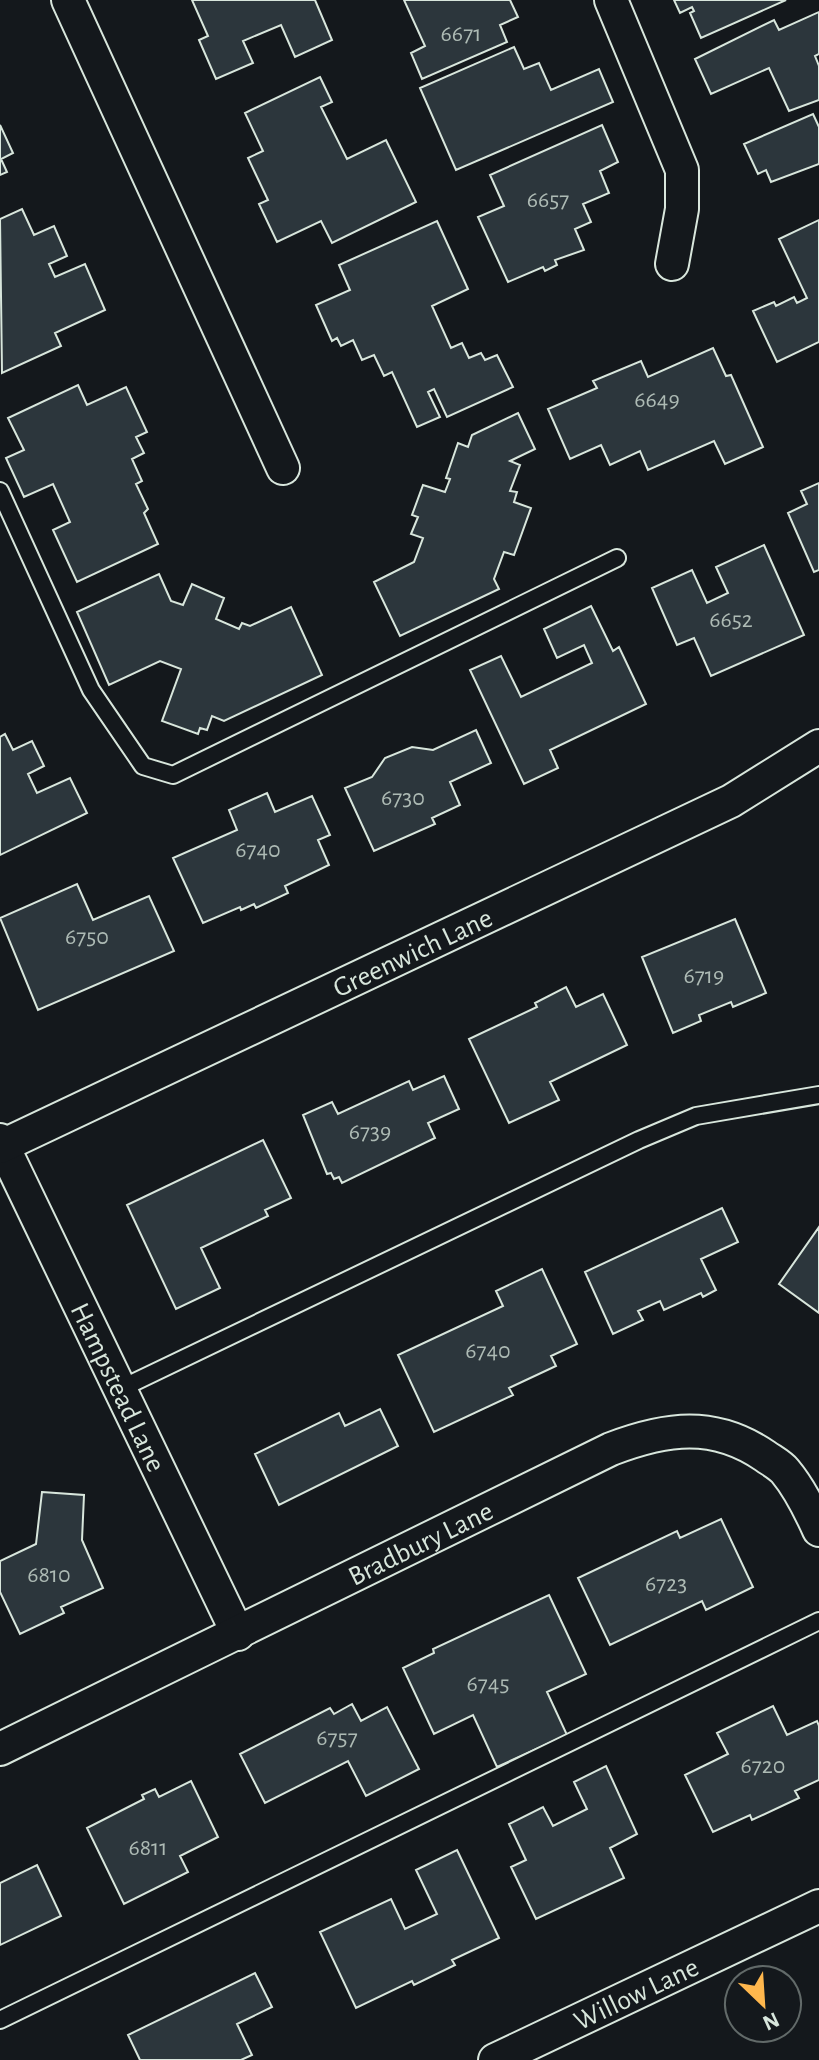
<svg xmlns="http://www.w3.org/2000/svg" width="819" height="2060" font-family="'Alegreya Sans',sans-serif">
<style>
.building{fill:#2c363c;stroke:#d8e6dc;stroke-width:2}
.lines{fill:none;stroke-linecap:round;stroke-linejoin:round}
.lane-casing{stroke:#d8e6dc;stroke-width:20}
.street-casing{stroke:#d8e6dc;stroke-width:36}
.lane{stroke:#14181c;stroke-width:16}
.street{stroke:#14181c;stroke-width:32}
.labels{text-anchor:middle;stroke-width:6;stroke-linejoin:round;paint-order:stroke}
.number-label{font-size:24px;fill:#adbab4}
.street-label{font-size:28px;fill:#d8e6dc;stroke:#14181c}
</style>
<rect width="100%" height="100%" fill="#14181c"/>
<path class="building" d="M192 0H315L332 40 295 57 281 25 243 41 253 63 216 79 199 40 208 36Z
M404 0H510L518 17 500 25 507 42 422 79 411 53 425 46Z
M674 0H786L701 38 690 13 694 11 692 7 680 13Z
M819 12V54L815 56 819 66V100L789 111 769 68 711 94 695 59 774 20 779 30Z
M514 47 524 69 539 63 551 90 599 69 613 102 456 170 420 88Z
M320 77 332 102 321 107 347 159 386 140 416 202 332 243 321 221 277 242 259 204 268 200 248 158 263 151 245 113Z
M813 114 819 127V164L771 182 766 170 758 174 744 144Z
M0 125 13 153 1 159 7 172 0 175Z
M602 125 618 162 600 171 609 193 583 204 591 222 575 229 584 250 555 260 557 265 545 271 543 267 508 282 478 217 504 206 490 175Z
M22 209 34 235 54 226 67 256 49 264 55 277 85 264 105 310 55 333 61 346 2 373 0 219Z
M819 220V342L777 362 753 311 774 302 776 306 794 297 797 303 807 298 779 239Z
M437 221 468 289 432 306 451 348 462 343 469 358 481 353 485 360 497 355 513 387 447 417 434 389 428 392 440 417 417 427 392 372 384 376 374 355 362 360 353 340 341 346 337 338 332 341 316 305 350 290 339 265Z
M713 348 726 376 731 375 763 447 725 464 714 441 648 470 640 451 610 465 601 445 570 459 548 409 597 388 593 381 641 361 648 377Z
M78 385 87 405 126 387 147 432 136 437 144 453 132 459 142 481 136 484 148 509 144 513 158 544 77 582 53 530 70 522 53 484 24 497 6 458 24 450 8 418Z
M518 413 535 449 510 461 520 465 510 491 517 492 514 502 531 508 514 555 504 552 494 579 499 589 400 636 374 582 414 562 423 538 411 534 418 517 412 515 423 485 445 492 450 479 446 478 458 443 468 447 472 435Z
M819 483V570L814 572 788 513 807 504 801 491Z
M764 545 804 635 711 676 694 638 677 645 652 588 692 570 707 603 728 593 716 567Z
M159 574 171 601 183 605 192 584 224 598 216 619 239 629 242 623 250 626 291 607 322 675 224 721 212 716 207 730 200 728 198 734 162 721 181 669 160 661 109 685 77 612Z
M591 606 613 651 619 647 646 704 550 750 558 768 524 784 470 670 501 656 521 697 592 663 584 645 557 658 544 629Z
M476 730 491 763 450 782 460 805 432 818 435 824 374 851 345 788 372 777 385 758 412 747 433 750Z
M5 734 13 750 32 741 44 766 28 774 37 793 70 778 87 813 0 855V737Z
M267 793 275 812 312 796 330 835 318 840 329 865 285 886 288 893 256 908 254 904 241 910 240 907 203 923 173 858 237 830 229 810Z
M77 884 93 920 149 896 174 951 38 1010 0 918Z
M735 919 766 993 733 1007 731 1002 699 1015 701 1021 673 1033 642 957Z
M566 987 576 1007 603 994 627 1045 550 1082 559 1100 509 1123 469 1039 537 1007 535 1003Z
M444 1076 459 1109 428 1123 435 1138 342 1183 339 1177 334 1179 331 1173 327 1174 303 1115 332 1102 338 1114 409 1081 413 1090Z
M263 1140 291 1198 265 1210 268 1216 201 1248 220 1288 176 1309 127 1205Z
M722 1208 738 1242 701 1259 716 1290 703 1297 701 1293 664 1310 660 1301 638 1311 643 1320 613 1334 585 1272Z
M819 1227V1313L779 1284Z
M542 1269 577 1344 551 1356 556 1366 509 1388 513 1395 434 1432 398 1355 503 1306 496 1291Z
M380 1409 398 1446 279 1505 255 1454 339 1413 345 1426Z
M42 1492 84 1495 82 1540 103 1588 61 1607 64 1613 20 1634 0 1592V1561L36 1544Z
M721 1519 753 1587 706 1610 702 1601 610 1645 578 1578 677 1531 680 1538Z
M549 1595 586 1674 547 1692 567 1735 497 1767 473 1715 434 1734 403 1668 434 1653 433 1649Z
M352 1704 361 1721 387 1707 419 1769 366 1796 348 1761 265 1803 240 1754 330 1708 334 1714Z
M773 1706 787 1735 817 1721 819 1726V1780L795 1791 799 1798 752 1820 750 1815 713 1832 685 1775 728 1754 717 1733Z
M606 1766 637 1834 610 1848 624 1878 536 1919 511 1867 526 1860 509 1824 543 1807 553 1826 587 1809 574 1782Z
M191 1781 218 1837 180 1856 188 1872 124 1904 87 1828 144 1799 142 1795 155 1789 159 1797Z
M457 1850 499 1938 452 1960 455 1965 414 1985 412 1981 356 2008 320 1932 391 1899 405 1929 437 1914 416 1870Z
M37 1865 61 1916 0 1945V1883Z
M255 1973 272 2007 237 2024 252 2055 241 2060H140L128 2035Z"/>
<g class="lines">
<g class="lane-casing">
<path id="lane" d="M0 491 91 690 143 766 173 775 617 558
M120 1389 639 1140 696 1116 819 1095
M0 2020 819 1621"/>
</g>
<g class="street-casing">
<g id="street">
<path d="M68 0 283 468"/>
<path d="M611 0 682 170V209L672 264"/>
<path id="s1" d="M0 1140 238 1634"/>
<path id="s2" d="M0 1147 731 801 819 746"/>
<path id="s3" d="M0 1749 611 1449C666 1428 714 1421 765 1456 772 1461 780 1465 785 1471 800 1489 810 1510 819 1530"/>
<path id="s4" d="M495 2060 819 1906"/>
</g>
</g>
<use href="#lane" class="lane"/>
<use href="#street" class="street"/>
</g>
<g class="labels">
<g class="number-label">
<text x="461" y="41">6671</text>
<text x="548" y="207">6657</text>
<text x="657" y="407">6649</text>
<text x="731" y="627">6652</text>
<text x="403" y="805">6730</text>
<text x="258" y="857">6740</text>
<text x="87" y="944">6750</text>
<text x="704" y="983">6719</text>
<text x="370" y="1139">6739</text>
<text x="488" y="1358">6740</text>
<text x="49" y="1582">6810</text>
<text x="666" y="1591">6723</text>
<text x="488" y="1691">6745</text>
<text x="337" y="1745">6757</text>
<text x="763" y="1773">6720</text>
<text x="148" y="1855">6811</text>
</g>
<g class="street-label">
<text dy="10" stroke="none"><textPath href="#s2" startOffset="456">Greenwich Lane</textPath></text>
<text dy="10" stroke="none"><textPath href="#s1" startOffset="274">Hampstead Lane</textPath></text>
<text dy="10" stroke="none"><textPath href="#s3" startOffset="468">Bradbury Lane</textPath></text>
<text dy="10" stroke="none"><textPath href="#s4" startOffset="156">Willow Lane</textPath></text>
</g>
</g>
<g transform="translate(763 2004) rotate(155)"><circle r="38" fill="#14181c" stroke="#626a69" stroke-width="2"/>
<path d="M0-6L14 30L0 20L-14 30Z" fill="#ffb74d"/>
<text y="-12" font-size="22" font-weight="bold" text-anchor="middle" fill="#d8e6dc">N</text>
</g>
</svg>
